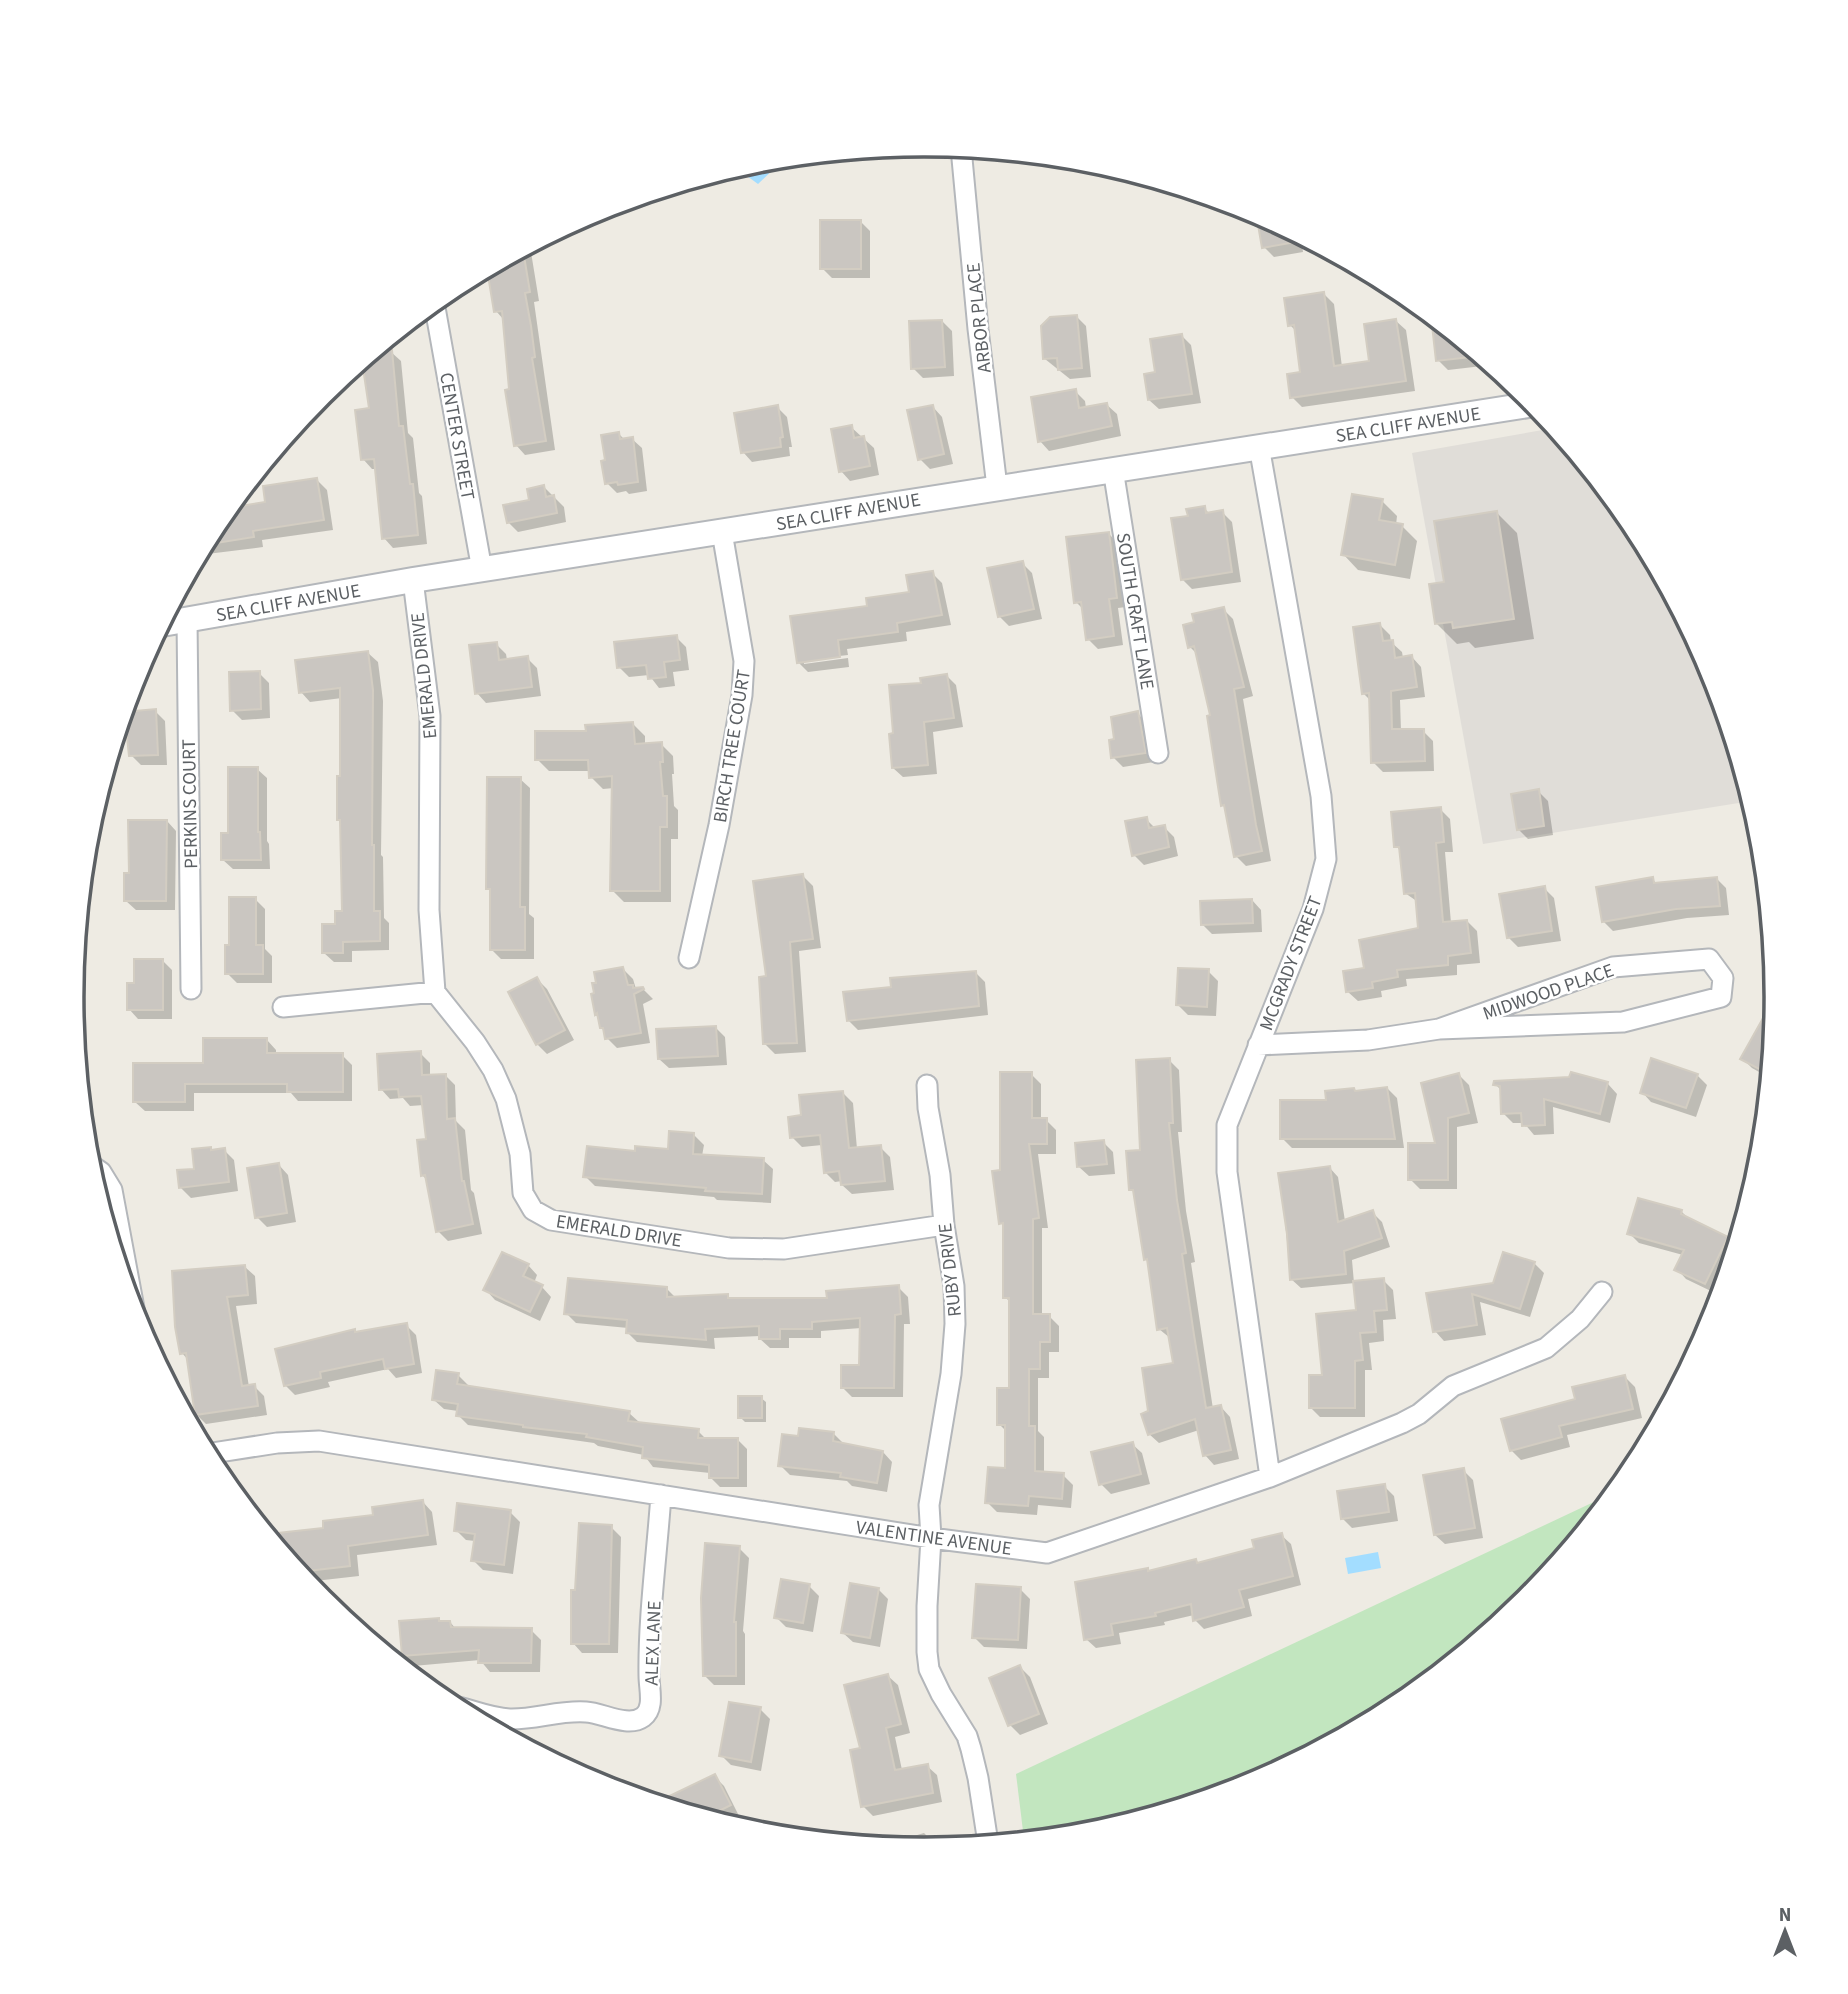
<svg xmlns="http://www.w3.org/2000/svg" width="1848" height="1994" font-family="'Source Sans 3',sans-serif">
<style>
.industrial{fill:#e0ddd8}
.green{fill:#c2e6bf}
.water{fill:#a3ddff}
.shadow{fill:#0003}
.building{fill:#cac6c1;stroke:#d3cdc2;stroke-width:2}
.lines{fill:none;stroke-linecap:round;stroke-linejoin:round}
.minor-casing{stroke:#b4b7bb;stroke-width:23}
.tertiary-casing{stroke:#b4b7bb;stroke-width:28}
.minor{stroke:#fff;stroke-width:19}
.tertiary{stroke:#fff;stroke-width:24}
.labels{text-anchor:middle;stroke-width:5;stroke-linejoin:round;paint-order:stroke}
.street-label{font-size:19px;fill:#5c6064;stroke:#fff}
.rim{fill:none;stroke:#5c6064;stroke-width:3.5}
</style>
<rect width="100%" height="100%" fill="#eeebe3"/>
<path class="industrial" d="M1554 428 1633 524 1712 671 1751 801 1483 844 1412 453Z"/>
<path class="green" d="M1615 1492 1526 1600 1397 1706 1250 1785 1090 1833 1024 1839 1016 1774Z"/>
<path class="water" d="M781 159 778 165 758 184 747 176 753 163Z
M1378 1552 1381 1568 1348 1574 1345 1558Z"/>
<path class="shadow" d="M1258 214 1301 237 1303 252 1274 257 1264 247Z
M860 221 870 231V278H832L822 268Z
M530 246 539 301 534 302 555 450 525 455 516 445 504 320 496 311 489 268Z
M1324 294 1334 304 1342 367 1371 362 1396 321 1406 330 1415 391 1302 407 1292 397 1302 374 1297 332 1290 325Z
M1076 316 1086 326 1091 377 1070 379 1045 359Z
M942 321 952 331 954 376 923 378 913 368Z
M1440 323 1491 365 1448 370 1438 360 1434 324Z
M1182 336 1191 345 1201 403 1159 409 1149 400 1157 373Z
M391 352 401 361 408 433 413 438 419 493 422 496 427 544 393 548 384 538 376 469H372L363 459 371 410 364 359 370 355Z
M1075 391 1085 401 1086 408 1107 405 1117 414 1121 436 1049 451 1040 441Z
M777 407 787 417 792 447H789L790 456 752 462 743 452Z
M933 407 942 417 953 464 930 469 920 459Z
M851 427 874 448 879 475 850 481 841 471Z
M619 434 625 440 632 439 642 448 647 491 629 494 626 491 617 493 607 483V461Z
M317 480 327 490 333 530 262 540 263 547 199 555 216 523 232 503 233 509 267 503Z
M544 487 564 507 566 522 518 532 508 522Z
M1382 501 1397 516 1396 525 1402 526 1417 541 1410 579 1358 570 1343 554Z
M1204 508 1210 514 1222 512 1232 522 1241 582 1192 589 1182 579 1190 517Z
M1497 513 1517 533 1534 639 1475 648 1469 642 1457 644 1437 624 1446 583Z
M1109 534 1119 544 1126 607 1118 608 1123 645 1098 649 1088 639 1084 610 1076 602Z
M1022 563 1032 573 1042 619 1009 626 999 616Z
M932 573 942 583 951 625 906 632 907 641 847 649 848 655 804 660V664L848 658 849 667 808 672 798 662 869 608 910 594Z
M1223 609 1233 619 1253 696 1243 699 1271 861 1246 866 1236 856 1226 808 1223 805 1212 717 1198 655 1190 647Z
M1380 625 1390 635 1391 642 1402 652 1403 658 1412 657 1421 667 1425 697 1400 700 1401 731H1423L1433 741 1434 771 1383 772 1373 762 1371 701 1364 694Z
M676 637 686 647 689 670 673 672 675 686 659 688 649 675 629 677 619 667Z
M496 644 506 654 507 660 527 658 537 668 541 696 486 703 477 693Z
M368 653 378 662 383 701 381 855 383 857 384 918 389 923V950L352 951V962H334L324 953 343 913 342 823 339 820 342 778V698L310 702 301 692Z
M259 673 269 683 270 718 242 720 232 710Z
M947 676 956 685 963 727 933 732 937 774 903 777 893 768 895 735 923 684Z
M155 711 165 721 167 765H141L131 755Z
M1137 713 1147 723 1154 762 1123 767 1113 757 1116 740Z
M632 723 645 736V745L661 744 673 756 674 774H672L674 806 678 810V839H671V902H624L612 890 614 788 603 789 591 777 590 771H549L537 759 587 733Z
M257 769 267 778V841L269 844 270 869H233L223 860 230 834Z
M520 779 530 788 529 914 534 918V959H501L491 949V892L487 888Z
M1538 791 1548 801 1553 835 1528 839 1518 829Z
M1440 809 1450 819 1453 852H1445L1451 923 1467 921 1477 931 1480 963 1457 965V975L1406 979 1407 986 1381 991 1382 997 1358 1001 1348 992 1366 969 1420 930 1418 902 1405 893 1402 852 1396 846Z
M1146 819 1156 829 1164 827 1174 837 1178 856 1144 865 1134 855Z
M167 821 176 831 175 910H136L126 901 131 874Z
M803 876 813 886 821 948 799 951 806 1052 775 1054 765 1044 768 978Z
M1652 879 1658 885 1717 879 1726 888 1729 915 1687 918 1613 931 1603 921Z
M1544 888 1554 898 1561 941 1518 947 1509 938Z
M255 899 265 909V949L272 956V983H237L227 973 231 946Z
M1252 900 1261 910 1262 932 1212 934 1202 924Z
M162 960 172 970V1019H138L129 1009 136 985Z
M623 969 633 979 636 989H643L653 999 643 1004 650 1043 617 1048 607 1038 606 1032 601 1028 593 995Z
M1208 971 1218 981 1216 1016 1188 1015 1178 1005Z
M975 972 985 982 988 1015 858 1030 848 1020Z
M537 979 547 989 574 1040 547 1054 537 1044Z
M1776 999 1768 1077 1752 1068 1743 1059Z
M715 1027 725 1037 727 1065 669 1068 659 1059Z
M267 1040 276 1050V1055H342L352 1065V1101H298L291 1093H194V1111H145L135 1102 204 1065Z
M420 1053 430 1063V1076L445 1075 455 1085 456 1121 465 1130 471 1190 474 1193 482 1234 448 1241 438 1231 428 1181 422 1175 428 1141 424 1105 410 1106 403 1098 390 1099 381 1089Z
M1169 1060 1179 1070 1182 1132H1178L1186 1211 1195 1262 1191 1263 1213 1409 1221 1407 1230 1417 1239 1459 1214 1465 1205 1455 1199 1430 1159 1443 1149 1434 1150 1413 1175 1365 1170 1338 1159 1329 1149 1262 1146 1259 1136 1194 1131 1189Z
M1031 1074 1041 1084V1120H1046L1056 1130V1154H1038L1048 1228H1042V1316H1049L1059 1326V1352H1049V1378H1038V1431L1044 1437V1473L1063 1475 1073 1485 1071 1508 1038 1505 1037 1515 997 1512 987 1502 1007 1470V1432L999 1424 1011 1389V1303L1005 1297V1226L1001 1223 1002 1172Z
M1459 1075 1469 1085 1478 1123 1457 1127V1189H1420L1410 1179 1437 1145Z
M1572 1075 1608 1084 1617 1094 1610 1123 1553 1107 1554 1134 1534 1135 1524 1123H1513L1503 1113 1502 1091 1495 1084 1571 1079Z
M1697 1075 1707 1085 1696 1117 1651 1102 1642 1092Z
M1387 1088 1397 1098 1404 1148H1292L1282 1138 1328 1102 1354 1090 1357 1093Z
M843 1093 853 1103 857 1149 880 1147 890 1157 894 1190 852 1194 842 1185V1181L835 1182 825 1172 822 1145 802 1147 792 1137 803 1117Z
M694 1135 704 1145 702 1156 763 1160 773 1169 771 1203 717 1200 714 1197 595 1186 585 1176 637 1153 670 1151Z
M1103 1142 1113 1152 1115 1174 1089 1176 1079 1167Z
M224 1150 234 1160 238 1191 191 1198 181 1188 196 1170Z
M279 1165 288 1175 296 1222 267 1227 257 1217Z
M1329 1167 1338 1177 1345 1221 1372 1212 1382 1222 1390 1247 1352 1260 1354 1283 1383 1280 1393 1290 1396 1319 1383 1320 1384 1341 1369 1343 1372 1370H1365V1417H1320L1310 1407 1358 1312 1355 1283 1301 1288 1291 1279 1280 1175Z
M1681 1211 1691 1221 1727 1238 1735 1246 1715 1293 1686 1279 1677 1269 1683 1255 1639 1243 1629 1233Z
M1534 1263 1544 1273 1530 1317 1480 1302 1486 1335 1444 1341 1435 1331 1428 1295 1495 1285Z
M528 1265 537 1275 534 1283 542 1287 551 1297 540 1321 495 1300 486 1290Z
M245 1267 255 1276 257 1304 236 1306 249 1387 254 1386 264 1396 267 1415 206 1424 196 1414 189 1361 182 1353Z
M898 1287 908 1297 910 1324H904L903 1397H852L842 1387 861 1366V1328L821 1331V1338H789V1348H770L760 1339V1336L714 1338 715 1349 637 1342 628 1333V1328L576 1323 566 1313 667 1289 676 1298 727 1296 731 1300H829Z
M406 1325 416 1335 422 1373 396 1378 388 1369 328 1382 330 1387 295 1395 285 1385 357 1334Z
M458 1375 468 1385V1388L629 1413 639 1422 698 1431 707 1440H738L747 1449V1487H720L710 1477V1473L653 1467 644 1455 598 1446 594 1443 468 1425 458 1415V1411L444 1409 434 1400Z
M1625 1377 1635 1387 1642 1418 1567 1435 1570 1447 1521 1460 1511 1450Z
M761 1398 766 1402V1422H745L740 1417Z
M833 1433 843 1443 883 1452 892 1462 887 1492 852 1486 847 1481 790 1475 780 1465 799 1438Z
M1132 1444 1142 1453 1150 1484 1111 1494 1101 1484Z
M1463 1470 1473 1480 1483 1538 1445 1544 1435 1535Z
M1384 1486 1394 1496 1398 1521 1352 1528 1342 1518Z
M423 1502 432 1512 437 1545 357 1555 359 1576 306 1582 259 1523 268 1521 278 1531V1535L325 1530Z
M510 1512 520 1522 513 1574 483 1570 473 1560 475 1541 466 1540 456 1530Z
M611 1527 621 1537 618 1653H582L573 1643 577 1592Z
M1281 1535 1291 1544 1301 1585 1248 1599 1252 1616 1204 1629 1195 1620 1194 1615 1164 1622 1165 1625 1119 1633 1121 1644 1096 1648 1086 1639 1149 1572 1196 1561 1199 1564 1256 1550Z
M739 1548 749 1558 743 1631 745 1634V1685H714L704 1675Z
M809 1586 819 1596 813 1632 786 1627 776 1617Z
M878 1589 888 1599 880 1647 853 1642 843 1633Z
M1020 1589 1030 1599 1027 1649 984 1647 974 1637Z
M438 1619 441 1622H450L456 1629 531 1630 541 1640 540 1672H490L480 1660 413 1666 403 1656Z
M1020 1667 1030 1677 1048 1724 1020 1735 1010 1725Z
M888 1676 898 1685 910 1733 895 1737 902 1770 927 1766 937 1775 942 1802 873 1816 863 1806 862 1749Z
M760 1709 770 1719 761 1771 731 1765 721 1755Z
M714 1776 724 1786 739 1816 725 1823 660 1803Z
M924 1833 934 1843 936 1848 924 1849 883 1845Z"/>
<path class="building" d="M1256 213 1276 223 1307 240 1262 248Z
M820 220H861V269H820Z
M523 250 530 292 525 293 531 326 535 357 532 358 546 441 514 446 505 390 509 389 502 311 494 312 487 269Z
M1324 292 1334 366 1369 361 1364 324 1396 319 1406 381 1290 398 1287 374 1300 372 1294 325 1288 326 1284 298Z
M1077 315 1082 368 1058 370 1057 358 1043 359 1041 326 1050 317Z
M1431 316 1459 339 1480 356 1436 361Z
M942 320 945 367 911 369 909 321Z
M1182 334 1192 394 1148 400 1144 374 1155 372 1150 339Z
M392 350 399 426H403L410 484H413L418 535 382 539 374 459 361 460 355 410 369 408 362 361 372 353Z
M1076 389 1079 408 1107 403 1112 426 1038 442 1031 397Z
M778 405 783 437 780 438 781 447 741 453 734 413Z
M933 405 944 454 918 460 907 410Z
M852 425 854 438 864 436 870 466 839 472 831 429Z
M619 432 620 439 633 437 638 482 618 485 617 482 605 484 601 461 605 460 601 435Z
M317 478 324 520 253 531 254 537 204 545 216 523 228 508 265 502 263 486Z
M544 485 546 497 554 495 557 513 507 523 503 505 529 500 527 489Z
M1352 494 1383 499 1379 520 1403 524 1395 565 1341 555Z
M1205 506 1206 513 1223 510 1232 572 1181 580 1171 518 1188 516 1186 509Z
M1497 511 1514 619 1453 628 1452 622 1435 624 1429 584 1444 582 1434 521Z
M1109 532 1117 598 1109 599 1114 636 1086 640 1081 602 1074 603 1066 537Z
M1023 561 1034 609 998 617 987 568Z
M933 571 942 615 897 623 898 632 838 640 840 657 797 663 790 616 867 606 866 598 909 592 906 575Z
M1224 607 1244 687 1234 689 1256 825 1262 851 1234 857 1224 805 1221 806 1207 716 1210 715 1194 646 1188 648 1183 625 1194 622 1192 614Z
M1380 623 1383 641 1393 640 1395 658 1412 655 1417 687 1391 691 1392 729H1424L1425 761 1371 763 1369 693 1362 694 1353 627Z
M677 635 680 660 664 662 666 677 648 679 646 665 617 668 614 642Z
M497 642 499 660 528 656 532 687 475 694 469 645Z
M368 651 373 690 372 845H374V911H380V941L343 942V953H322V924H335V911H342L340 820H337V776H340V688L299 693 295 660Z
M260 671 261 709 230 711 229 672Z
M947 674 954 718 924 722 928 765 892 768 889 734 893 733 889 685 921 683 920 678Z
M156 709 158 755 129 756 127 737 124 735V712Z
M1138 711 1146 753 1111 758 1109 740 1114 739 1111 717Z
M633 722 635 744 662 742 663 762H660L663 796H667V827H660V891H610L612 776 589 778 588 760H535V731H586L585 725Z
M228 767H258V832H260L261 860H221V833H228Z
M487 777H521L520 907H525V950H490V889H486Z
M1539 789 1544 826 1517 830 1511 794Z
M1441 807 1444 842 1436 843 1443 922 1467 920 1471 953 1448 956V965L1397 970 1398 977 1372 982 1373 988 1346 992 1343 971 1364 968 1359 940 1418 928 1415 893 1404 894 1399 847H1394L1391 812Z
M1147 817 1149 828 1165 825 1169 847 1132 856 1125 821Z
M128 820H167L166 901H124V873H129Z
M803 874 813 939 790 942 797 1043 763 1044 759 977 766 976 753 881Z
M1653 877 1654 883 1717 877 1720 906 1676 909 1602 922 1596 887Z
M1545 886 1552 931 1507 938 1499 894Z
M229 897H256V945H263V974H225V945H229Z
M1252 899 1253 923 1201 925 1200 901Z
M134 959H163V1010H127V983H134Z
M623 967 628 985H633V988L643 987 644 989 634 994 641 1033 605 1039 603 1028H600L597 1013 595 1015 591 994 594 993 592 983H596L594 972Z
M1178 968 1209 969 1207 1007 1176 1005Z
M976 971 979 1006 847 1021 843 992 891 987 890 978Z
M537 977 565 1030 536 1045 508 992Z
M1776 995 1770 1058 1763 1071 1740 1059Z
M716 1026 718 1056 658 1059 656 1029Z
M203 1038H267V1053H343V1092H287V1084H185V1102H133V1063H203Z
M421 1051 422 1075 446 1074 447 1119 455 1118 462 1181H464L473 1224 436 1232 425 1175 421 1176 417 1140 426 1139 421 1096 399 1097 398 1089 379 1090 377 1054Z
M1170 1058 1173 1123H1169L1177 1200 1186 1253 1182 1254 1194 1335 1206 1408 1221 1405 1231 1450 1203 1456 1195 1419 1148 1435 1141 1414 1148 1411 1142 1368 1173 1363 1167 1328 1157 1330 1147 1259 1144 1260 1133 1190H1129L1126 1151 1140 1150 1136 1060Z
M1651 1058 1698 1074 1686 1108 1640 1093Z
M1000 1072H1032V1118H1047V1144H1029L1039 1218 1033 1219V1314H1050V1342H1040V1369H1029V1426H1035V1471L1064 1473 1062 1499 1029 1496 1028 1506 985 1503 988 1467 1005 1468V1425H997V1388H1009V1298H1003V1223L999 1224 992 1171 1000 1170Z
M1571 1072 1608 1082 1600 1114 1544 1099 1545 1125 1522 1126 1521 1113 1501 1114 1500 1086 1493 1085 1494 1081 1569 1077Z
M1459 1073 1469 1113 1448 1118V1180H1408V1143H1435L1421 1083Z
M1387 1087 1395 1139H1280V1100H1326L1325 1091 1354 1088 1355 1091Z
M843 1091 849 1148 881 1145 885 1181 841 1185 839 1171 824 1173 820 1135 790 1138 788 1117 801 1115 799 1095Z
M669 1131 694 1133 693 1154 764 1158 762 1194 705 1191 706 1188 583 1177 587 1146 635 1151V1146L668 1149Z
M1104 1140 1107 1164 1077 1167 1075 1143Z
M211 1147V1150L225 1148 229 1182 179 1188 177 1170 194 1169 192 1149Z
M279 1163 287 1213 255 1218 247 1168Z
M1330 1166 1338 1222 1373 1210 1382 1238 1344 1251 1346 1274 1290 1280 1287 1234 1278 1173Z
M1638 1198 1682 1210 1681 1214 1728 1237 1705 1284 1674 1270 1684 1250 1627 1234Z
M502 1252 529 1264 523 1276 543 1285 530 1312 483 1290Z
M1503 1252 1535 1262 1520 1309 1472 1294 1477 1325 1433 1332 1426 1293 1493 1283Z
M245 1265 248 1295 227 1297 242 1386 255 1384 258 1406 195 1415 186 1353 180 1354 175 1327 172 1271Z
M568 1278 667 1287V1297L728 1294V1298H827L826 1291 899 1285 901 1314 895 1315 894 1388H841V1365H859L860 1318 812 1322V1329H780V1339H759V1326L705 1329 706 1340 626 1333 627 1320 564 1314Z
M1384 1278 1387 1310 1374 1311 1376 1332 1360 1333 1363 1360 1355 1361V1408H1309V1375H1322L1316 1314 1356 1310 1353 1281Z
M407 1323 414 1364 385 1369 383 1359 320 1372 321 1378 284 1386 275 1349 355 1329V1332Z
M436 1370 459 1373 457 1384 630 1411 628 1421 699 1429 698 1438H738V1478H709V1465L642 1458 643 1447 586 1437 587 1434 523 1427V1425L456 1416 458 1404 432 1400Z
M1625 1375 1633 1409 1559 1426 1562 1437 1510 1451 1501 1419 1575 1399 1572 1387Z
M738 1396H762V1418H738Z
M799 1428 834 1432 833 1441 883 1451 877 1483 840 1477 841 1473 778 1466 782 1434 798 1436Z
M1133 1442 1141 1474 1099 1485 1091 1452Z
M1464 1468 1475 1528 1434 1535 1423 1475Z
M1385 1484 1389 1512 1341 1519 1337 1491Z
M423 1500 428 1535 348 1546 350 1566 299 1572 268 1534 323 1528V1521L373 1515 372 1507Z
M457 1503 511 1510 504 1565 471 1561 475 1534 454 1531Z
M579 1523 612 1525 609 1644H571V1590H575Z
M1282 1533 1293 1576 1239 1590 1244 1607 1193 1621 1191 1604 1155 1613 1156 1616 1111 1624 1113 1635 1084 1640 1075 1582 1148 1568V1571L1196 1559 1197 1563 1254 1548 1252 1540Z
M705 1543 740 1546 734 1622H736V1676H703L701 1598Z
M781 1579 810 1584 803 1623 774 1618Z
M850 1583 879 1588 870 1638 841 1633Z
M976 1584 1021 1587 1018 1640 972 1638Z
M439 1618V1621H450L451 1627 532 1628 531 1663H478L479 1650 402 1656 399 1621Z
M1020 1665 1039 1714 1008 1726 989 1678Z
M888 1674 901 1724 886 1728 895 1770 928 1764 933 1793 861 1807 850 1750 860 1748 844 1685Z
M729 1702 761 1707 751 1762 719 1756Z
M715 1774 731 1805 707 1817 657 1802Z"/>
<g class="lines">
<g class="minor-casing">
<path id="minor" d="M961 148 978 329 997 487
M434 302 482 570
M1259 446 1321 796 1326 859 1313 909 1227 1125V1172L1270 1477
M1113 469 1158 753
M413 580 430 716 429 910 435 992 475 1042 493 1070 506 1099 520 1154 523 1193 533 1210 551 1220 729 1248 784 1249 944 1225
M187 619 191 989
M689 958 719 825 742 695 744 661 722 532
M1709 959 1723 978 1721 997 1623 1022 1439 1029 1613 967Z
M283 1007 435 992
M1258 1045 1368 1040 1439 1029
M927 1085 928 1108 940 1175 944 1225 954 1286 955 1324 951 1374 929 1505 931 1538 927 1606V1652L929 1669 941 1694 967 1736 971 1749 978 1778 988 1843
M88 1163 101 1172 112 1190 137 1324
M206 1454 277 1443 319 1441 931 1538 1047 1553 1270 1477 1402 1423 1419 1414 1453 1386 1546 1348 1580 1319 1602 1292
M450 1705C471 1709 491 1719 512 1719 537 1719 561 1710 586 1712 603 1713 628 1728 643 1717 655 1708 649 1689 649 1676 648 1619 657 1553 661 1495"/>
</g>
<g class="tertiary-casing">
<path id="tertiary" d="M162 624 413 580 1535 404"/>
</g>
<use href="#minor" class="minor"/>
<use href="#tertiary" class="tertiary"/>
</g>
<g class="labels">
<g class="street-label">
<text transform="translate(978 318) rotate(-96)" y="7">ARBOR PLACE</text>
<text transform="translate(1408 424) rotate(-9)" y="7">SEA CLIFF AVENUE</text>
<text transform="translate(458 436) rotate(80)" y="7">CENTER STREET</text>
<text transform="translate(848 511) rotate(-10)" y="7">SEA CLIFF AVENUE</text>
<text transform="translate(288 602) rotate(-10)" y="7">SEA CLIFF AVENUE</text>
<text transform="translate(1136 611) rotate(81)" y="7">SOUTH CRAFT LANE</text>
<text transform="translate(423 676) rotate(-96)" y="7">EMERALD DRIVE</text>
<text transform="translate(731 746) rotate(-81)" y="7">BIRCH TREE COURT</text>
<text transform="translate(189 804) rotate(-91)" y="7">PERKINS COURT</text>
<text transform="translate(1290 963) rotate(-69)" y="7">MCGRADY STREET</text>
<text transform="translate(1548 991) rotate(-19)" y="7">MIDWOOD PLACE</text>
<text transform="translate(619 1230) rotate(9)" y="7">EMERALD DRIVE</text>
<text transform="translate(949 1270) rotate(-96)" y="7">RUBY DRIVE</text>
<text transform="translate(934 1537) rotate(8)" y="7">VALENTINE AVENUE</text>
<text transform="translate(652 1643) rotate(-88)" y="7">ALEX LANE</text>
</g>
</g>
<path d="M0 0H1848V1994H0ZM84 997a840 840 0 1 1 1680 0a840 840 0 1 1-1680 0Z" fill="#fff" fill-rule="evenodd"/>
<path class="rim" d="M84 997a840 840 0 1 1 1680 0a840 840 0 1 1-1680 0Z"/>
<g transform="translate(1785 1931)" stroke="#ffffff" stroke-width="5" paint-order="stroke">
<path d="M0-5L12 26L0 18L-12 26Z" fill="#5c6064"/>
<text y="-10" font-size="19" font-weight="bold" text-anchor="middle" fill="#5c6064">N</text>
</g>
</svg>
